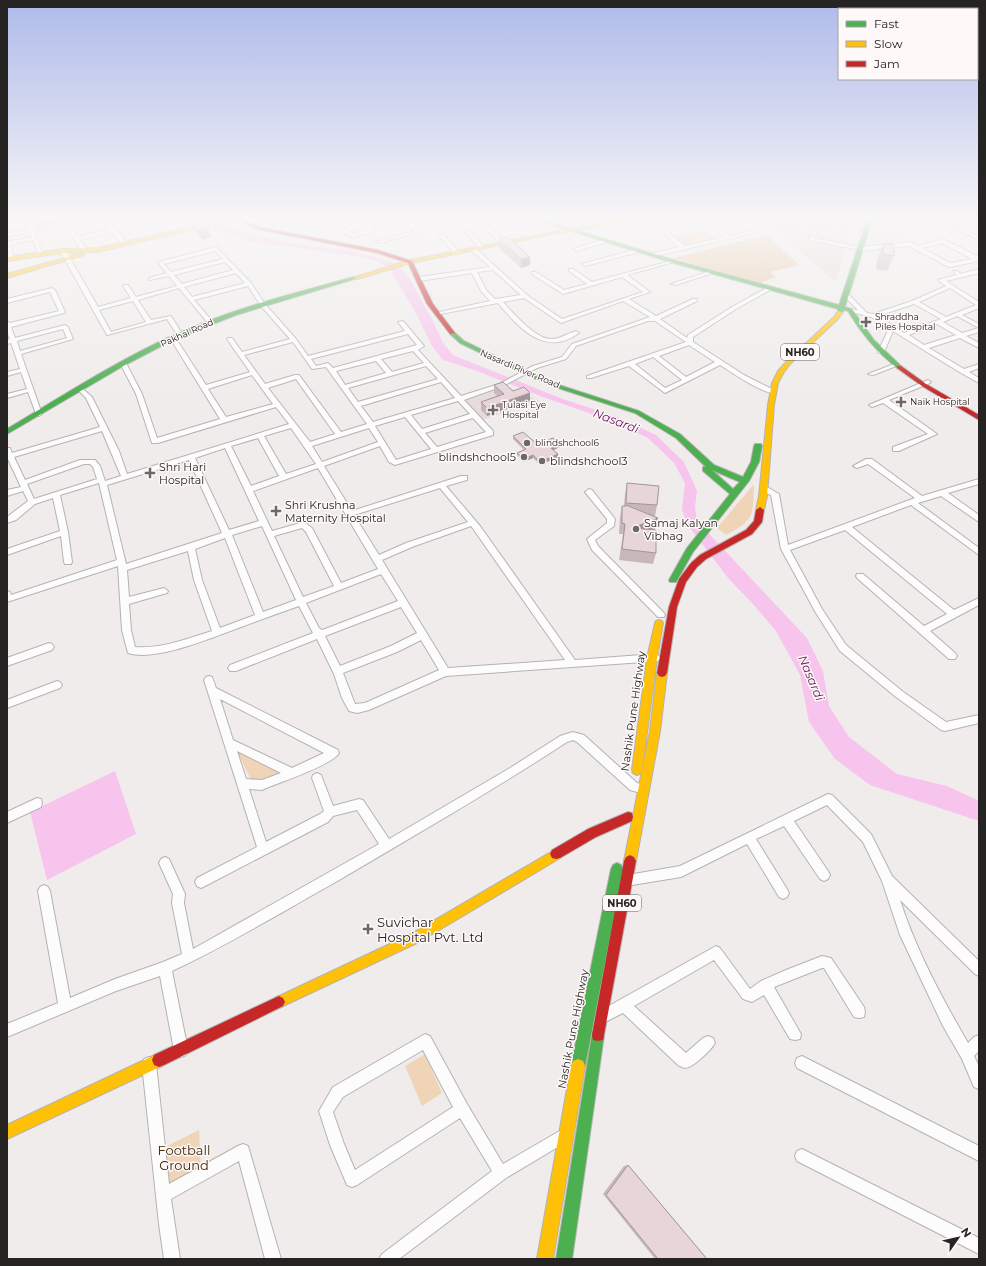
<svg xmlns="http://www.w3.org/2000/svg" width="986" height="1266" font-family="Montserrat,sans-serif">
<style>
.built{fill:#e7dcdc}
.green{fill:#efd4b8}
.forest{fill:#e6c59e}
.water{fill:#f7c4ed}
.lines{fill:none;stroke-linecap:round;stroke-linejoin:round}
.street-casing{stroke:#b5b2b2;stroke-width:2}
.fast-casing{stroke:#b5b2b2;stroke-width:2}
.slow-casing{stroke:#b5b2b2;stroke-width:2}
.jam-casing{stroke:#b5b2b2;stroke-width:2}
.street{fill:#fdfcfc;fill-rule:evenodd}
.fast{fill:#4caf50;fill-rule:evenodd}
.slow{fill:#ffc107;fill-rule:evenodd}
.jam{fill:#c62828;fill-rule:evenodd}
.wall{fill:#c7b7bb}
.shaded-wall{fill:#a29599}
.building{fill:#e7d5da;stroke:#a29599}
.poi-dot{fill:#6d6969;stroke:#fef8f8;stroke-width:1.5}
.labels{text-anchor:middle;stroke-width:3;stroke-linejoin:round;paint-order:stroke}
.far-poi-label{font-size:9px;fill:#262323;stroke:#fef8f8;text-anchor:start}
.far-street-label{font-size:9px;fill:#262323;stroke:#fef8f8}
.shield{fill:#fef8f8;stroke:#676363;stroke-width:1}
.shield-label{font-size:10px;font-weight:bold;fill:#262323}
.poi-label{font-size:11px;fill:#262323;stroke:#fef8f8;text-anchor:start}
.street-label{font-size:11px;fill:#262323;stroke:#fef8f8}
.water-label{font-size:12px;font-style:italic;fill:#65145b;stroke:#fef8f8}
.near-poi-label{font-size:13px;fill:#262323;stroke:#fef8f8;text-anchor:start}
.near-park-label{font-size:13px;fill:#3d2606;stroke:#fef8f8}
</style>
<rect width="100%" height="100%" fill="#f0ecec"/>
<path class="built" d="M765 220H853L836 282 790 243Z
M878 220H979V227L950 233 934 226 899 236 905 240 885 244 870 241Z
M506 386 540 401 483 420 465 401Z"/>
<path class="green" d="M704 231 714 239 682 246 672 236Z
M754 484C753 515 755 520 726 535L717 528Z
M236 749 286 774 257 784 251 780Z
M425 1054 442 1093 422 1106 405 1066Z
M199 1130 201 1168 169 1187 165 1147Z"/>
<path class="forest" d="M766 235 799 265 770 272 776 277 760 283 673 258Z"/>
<path class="water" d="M204 220H223L231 228 282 242 352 251 392 262 402 269 411 281 434 323 443 343 453 355 560 398 620 418 656 435 684 462 697 491 695 507 697 521 807 638 823 671 829 706 849 737 897 774 947 786 979 801V821L870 785 835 759 809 722 800 675 776 631 752 603 728 578 687 524 682 509 685 483 674 463 648 438 615 422 543 397 477 371 443 360 432 346 417 315 391 271 380 262 363 257 247 241 218 230Z
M115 771 136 834 47 880 30 812Z"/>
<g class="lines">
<g class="street-casing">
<path id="street" d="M25 220H30L33 229 64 223 63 220H68L78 237 110 229 103 220H108L128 244 123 245 112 232 80 240 87 251 82 252 66 225 34 231 43 255 38 254 33 240 10 245 14 259 9 260 7 254V242L32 237 30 232 7 237V233L28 230 27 225 7 229V227L25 222Z
M135 220H140L148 229V231H144Z
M162 220H167L179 231 174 232Z
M361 220H366L375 231 374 232 352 237 326 223 330 222 353 233 369 230Z
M413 220H421L413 223 420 229 454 220H463L381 243 376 242 415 231 407 223Z
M536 220 541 221 509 230 507 229Z
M584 220H590L598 226 594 227Z
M650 220H655L664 229 711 223 730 236 751 231 754 233 652 257 649 255 650 254 679 247ZM710 226 725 237 684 246 667 231Z
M761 220H766L773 228 760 232V230L768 227Z
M479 222H483L506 242V244H502L479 224Z
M827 222 861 229 863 230 861 231 825 224V223Z
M776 225H786L817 232 814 238 858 247 855 249 809 240 812 234 786 227H774V225Z
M962 229 979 236V240L960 231V230Z
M465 230H469L484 247V249H480L465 232Z
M440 235H444L459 252V254H455L440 237Z
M605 239 607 240V242L576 251 573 249Z
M943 239 979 257V261L949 267 909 246 860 251 857 249 860 247 910 242 918 246ZM942 243 972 259 950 263 922 248Z
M216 247 251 283 265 304 296 339 308 356 405 331 398 322 403 321 424 346 418 350 461 396 499 384 533 366 562 357 572 344 650 317 623 301 561 323 524 298 503 302C513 313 536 340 552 339 560 339 568 333 576 331L579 333C545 358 519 328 498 303L435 315V313L490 301 481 291 472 273 419 281 416 279 419 277 490 267 471 250V248H475L527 295 562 319 643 292 622 277 563 294 532 274V272H536L564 290 587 284 569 271V269H573L592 282 674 260V262L627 275 650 292 629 299 656 316 693 299H697V301L660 319 687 338 688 335 732 307 768 287H772V289L736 309 693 337V342L744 375 776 391V393C764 395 731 372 720 365L665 393 629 366 591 378H587V376L686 342 655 321H648L576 346 566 359 537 368 503 386 464 400 493 431V435L395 465 389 462 380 446 324 466 352 511 461 476H467V480L446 486 480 526 575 660 655 654 658 655 660 658 658 661 446 676 369 710 357 713 349 711 342 698 334 674 317 639 236 671H230L228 668 230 665 313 633 299 606C279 613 260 620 241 627 213 637 156 662 128 653L122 630 118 566 7 602V591L10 592 11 595 117 560 99 483 60 495 68 532 72 562 71 564H65L64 562 61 536 7 555V549L60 531 53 498 35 504 16 520 7 523V517L28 501 23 491 7 496V490L21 487 7 457V448H10L12 453 100 427 86 398 78 390V388H82L92 397 119 451 127 474 289 424 276 407 158 443H152L136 394 120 363 121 362 126 363 142 394 157 438 220 419 170 338 171 337H175L206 385 250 372 227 339 228 338H232L242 352 290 339 261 306 248 286 194 300 213 322 210 324 208 323 179 288 138 300 151 320 171 316 183 335 182 336H178L167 319 107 335 60 251 63 249 66 251 98 307 131 298 123 286 124 285H128L136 297 177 286 169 276 149 280V278L167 273 158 263 159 262ZM215 251 223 259 171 272 164 264ZM225 262 233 270 182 284 174 275ZM493 270 521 295 495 299 486 290 477 272ZM236 273 245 283 192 297 184 287ZM133 301 146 322 111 332 99 310ZM408 334 417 345 333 368 328 363 316 366 311 359ZM293 342 312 369 326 367 367 424 341 432 299 375H295L265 384 244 355ZM689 345 715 362 686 377 659 356ZM413 351 424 363 392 372 381 359ZM653 357 682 380 665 388 635 364ZM376 361 386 373 345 385 336 371ZM426 366 438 379 358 402 348 388ZM252 375 273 404 226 417 208 389ZM296 379 335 434 310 442 268 388ZM441 382 455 398 373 422 361 406ZM458 401 470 414 422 429 411 415ZM405 417 431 449 396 460 375 426ZM473 418 486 432 437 447 425 433ZM291 428 316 464 286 474 264 436ZM369 428 378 442 322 462 312 446ZM102 431 121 476 105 481 100 466 95 460H80L25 480 14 457ZM258 438 279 476 251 486 231 446ZM225 448 259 521 229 530 195 458ZM189 460 222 533 126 564 107 485ZM84 464H90L93 467 97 479 34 499 27 484ZM318 468 378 569 341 583 312 528 304 522 272 531 253 491ZM440 488 468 522 406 543 379 555 354 515ZM262 526 296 600 263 612 232 535ZM471 526 474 530 565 660 448 668 382 560 412 547ZM302 528 306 532 334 586 303 597 274 536ZM225 538 255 615 220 628 202 580 195 549ZM188 551 194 580 212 631C187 639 161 649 135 647L131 630 129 604 167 593 168 591 164 588 129 597 127 570ZM381 574 398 601 325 629 322 630 319 628 306 603ZM401 607 417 633 391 646 340 666 325 636ZM421 640 439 670 365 703 355 704 343 673 397 652Z
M637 249 639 250V252L585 266 582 264Z
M979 269V273L946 281 979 302V308L962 315 979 324V328L957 316 943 322 962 333 979 328V332L966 336 979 343V348L960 338 929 348 964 369 979 364V368L969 372 979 378V383L961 373 893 331 884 352 879 353 878 352 889 328 871 317 848 311V309L858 310 843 295 848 294 867 313 873 314 912 301 946 286 938 280 956 275 954 271H958L960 274ZM950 288 976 305 946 317 919 302ZM914 304 941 319 904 333 878 316ZM937 324 956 335 924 345 909 335Z
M710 271 715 272 676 285 671 284Z
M52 288 55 290 65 312 64 313 11 327 15 338 65 325 68 327 73 339 21 354 42 414 39 416 36 414 28 392 7 398V394L27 389 21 372 7 376V372L20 369 11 343 7 344V340L10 339 7 332V321L10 323 59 311 50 292 7 303V299ZM63 329 67 338 20 351 17 341Z
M894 364 899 365 873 375 868 374Z
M928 380 931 382 930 383 889 400 937 434 899 451H893V447L928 434 883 403 872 407 869 405Z
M866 459H872L922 496 979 479V484L948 493 979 515V522L941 496 918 503 979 548V555L911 505 852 527 954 610 979 598V605L930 631 955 653 957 656 955 659H949L857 578 856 576 857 574H863L924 626 947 614 845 530 790 550 822 609 846 645 902 691 946 722 979 715V723L945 731 941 730 896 697 840 651 816 613 781 549 771 495 761 491V487H767L779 494 788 545 915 498 868 464 857 468 853 466Z
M589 489 592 490 615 519 614 526 595 540 598 546 664 613 665 615 664 617H658L592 550 587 539 607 523V519L585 492Z
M49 643 52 644 54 647 52 650 7 666V658Z
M209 676 212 677 216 688 338 750 339 753C334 764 279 783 266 788L262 790 249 789 266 842 320 814 324 811 312 778 313 775 317 773 321 775 333 806 359 799 363 800 389 839 510 768 560 736 573 732 584 735 637 783 648 786 649 789 648 792 644 794 630 790 577 742 573 740 567 742C491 792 412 837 334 883 280 913 228 945 172 971L188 1050 186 1055 181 1057 176 1055 174 1050 160 976 116 991 7 1037V1024L58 1003 38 891 40 887 44 885 48 887 50 891 70 998 115 979 163 962 182 954 172 903 173 894 159 863 161 859 165 857 169 859 185 894 184 903 193 949 379 844 357 810 333 816 328 822 205 886 201 888 197 886 195 882 197 878 257 847 204 680 206 677ZM220 699 324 753 292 768 233 740ZM237 751 281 773 262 780 246 779Z
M57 681 60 682 62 685 60 688 7 708V700Z
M828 794 832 795 871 834 892 876 979 961V976L975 974 900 900C916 950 942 998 968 1043L974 1037 979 1035V1051L974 1056 979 1066V1089L974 1087 962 1059 943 1026 900 935 882 881 863 842 827 805 794 821 828 871 830 875 828 879 824 881 820 879 784 826 756 839 787 889 789 893 787 897 783 899 779 897 747 844 681 877 626 886 622 884 620 880 622 876 680 866Z
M37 798 41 799 42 803 41 807 7 823V812Z
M716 946 720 948 750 989 761 981 786 970 822 956 831 958 864 1007 865 1012 864 1017 859 1018 854 1017 824 968H822L774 987 801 1034 800 1039 795 1040 790 1039 764 995 752 1002 743 999 714 960 634 1006 686 1053 703 1038 708 1036 713 1038 715 1043C712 1049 693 1068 685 1068 683 1068 681 1066 679 1066L623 1013 603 1023 598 1022 597 1017 598 1012Z
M425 1034 430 1036 467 1104 503 1164 563 1129 568 1131 570 1136 568 1141 506 1178 399 1259H379L382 1254 492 1171 460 1118 357 1185 352 1187 347 1185 330 1145 319 1111 333 1087ZM423 1050 453 1107 355 1170 344 1144 333 1112 343 1097Z
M802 1056 979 1146V1161L797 1068 795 1063 797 1058Z
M149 1057 154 1059 156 1064 169 1184 238 1146 243 1144 248 1146 281 1259H265L239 1161 171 1199 180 1259H164L159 1224 142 1064 144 1059Z
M802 1149 979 1238V1254L797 1161 795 1156 797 1151Z"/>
</g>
<g class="fast-casing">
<path id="fast" d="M535 220H543L674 260 839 305 867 220H872L845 307 852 309 874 340 902 367 897 368C877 352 861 333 848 311L844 310 842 313H838V309L670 262Z
M353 277 358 278 236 315 173 340 125 365 7 434V429C68 393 128 353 193 327 245 305 300 292 353 277Z
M450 332H454L464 341 526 371 559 385 639 411 680 434 714 465 743 477 751 462 754 446 755 444H761L762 446 759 462 749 481 693 552 676 582H670L669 580 687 548 730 494 703 471V467H706L676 438 635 413 555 387 522 373 460 343 450 334ZM712 470 740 482 733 489Z
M617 863 621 865 623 869 585 1066 583 1071 578 1073 573 1071 571 1066 611 869 613 865Z
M598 1029 603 1030 604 1035 572 1259H556L592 1035 593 1030Z"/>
</g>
<g class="slow-casing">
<path id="slow" d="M222 220H232L98 252 63 253 7 261V257L63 249 98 248Z
M620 220H633L569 231 411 263 357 279 352 278 410 260 569 229Z
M79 254 84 255 7 278V274Z
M838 311 843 312 838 319 791 363 784 372 778 383 774 405 767 496 764 510 763 512H757L756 510 759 496 768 405 772 383 778 371 787 361 834 317Z
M659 620 662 621 663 623 657 658 642 770 641 773 637 775 633 773 632 770 647 658 655 623 656 621Z
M662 669 665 670 667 673 660 731 636 861 634 865 630 867 626 865 624 861 650 731 657 673 659 670Z
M556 849 560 850 562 854 560 858 419 942 283 1006 279 1008 275 1006 273 1002 275 998 411 934Z
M159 1053 164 1055 166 1060 164 1065 7 1139V1125Z
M578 1059 583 1061 585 1066 553 1259H537L571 1066 573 1061Z"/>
</g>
<g class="jam-casing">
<path id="jam" d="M238 220H245L259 227 378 250 412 261 433 304 455 333 450 334 427 304 408 263 377 253 256 229Z
M897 366H901L926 384 979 415V420L922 386 897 368Z
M760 507 764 510 762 522 752 534 706 559 697 567 686 582 677 607 667 673 665 676 662 677 659 676 657 673 669 607 679 579 691 563 700 555 746 530 754 521 756 510Z
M628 812 632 813 633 817 632 821 596 837 560 858 556 859 552 858 550 854 552 850 588 829Z
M630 855 634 857 636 861 604 1035 603 1040 598 1041 593 1040 592 1035 624 861 626 857Z
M279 996 283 998 285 1002 283 1006 164 1065 159 1067 154 1065 152 1060 154 1055Z"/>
</g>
<use href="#street" class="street"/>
<use href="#fast" class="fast"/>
<use href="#slow" class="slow"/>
<use href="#jam" class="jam"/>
</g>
<path class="wall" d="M193 224 211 237 202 240 197 234Z
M499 239 530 257V265L521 268 499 248Z
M883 245 894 256 887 271 876 269 877 260Z
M494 385 513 391 530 401 487 416 481 410V402L497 396 494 393Z
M513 436 537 444H560V447L553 450 558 454V457L540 465 533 458 523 462 517 455V453L524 450 513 439Z
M627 483 657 505 655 516V529L652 530 656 553 653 564 619 560 623 534H619L620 517 622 506H624L625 494Z
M628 1165 707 1259H655L603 1194 624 1166Z"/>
<path class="shaded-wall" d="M56 220H61L62 222 37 227 36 224 34 225 33 222Z
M208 227 211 237 202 240 198 230Z
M530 257V265L521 268V259Z
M530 393V401L487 416V408Z
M560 444V447L551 451V448Z
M558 454V457L540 465V462Z
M533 455V458L523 462 524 459Z
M658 518 655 529 630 539 632 528Z"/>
<path class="building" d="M32 220H56L36 224 35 222H33Z
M203 222 208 227 198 230 193 224Z
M508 237 530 257 521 259 499 239Z
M886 243 894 245V256L883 254V245H885Z
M503 382 513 391 524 387 530 393 487 408 481 402 504 394 494 385Z
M523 432 537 444 553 438 560 444 551 448 558 454 540 462 533 455 524 459 517 453 526 449 513 436Z
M627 483 659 486 657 505 626 503Z
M626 505 658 518 632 528 656 530V553L622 549 625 524 622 523V506H626Z
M628 1165 707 1259H658L606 1195Z"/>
<linearGradient id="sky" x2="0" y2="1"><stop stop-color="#aebaea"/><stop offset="0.55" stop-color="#f8f6f6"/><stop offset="1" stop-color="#f8f6f6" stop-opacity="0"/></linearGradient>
<rect width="986" height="398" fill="url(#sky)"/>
<g class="poi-dot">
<path d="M864 316h4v4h4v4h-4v4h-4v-4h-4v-4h4z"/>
<path d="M899 396h4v4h4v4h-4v4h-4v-4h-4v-4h4z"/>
<path d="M491 404h4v4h4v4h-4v4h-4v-4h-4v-4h4z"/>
<circle cx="527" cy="443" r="4"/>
<circle cx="524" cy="457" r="4"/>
<circle cx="542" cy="461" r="4"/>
<path d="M148 467h4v4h4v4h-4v4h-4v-4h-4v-4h4z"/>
<path d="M274 505h4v4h4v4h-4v4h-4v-4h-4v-4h4z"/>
<circle cx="636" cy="529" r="4"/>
<path d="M366 923h4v4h4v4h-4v4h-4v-4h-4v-4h4z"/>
</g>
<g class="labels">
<g class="far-poi-label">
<text x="875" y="320">Shraddha<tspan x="875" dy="10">Piles Hospital</tspan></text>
<text x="910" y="405">Naik Hospital</text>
<text x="502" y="408">Tulasi Eye<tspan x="502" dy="10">Hospital</tspan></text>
<text x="535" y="446">blindshchool6</text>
</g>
<g class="far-street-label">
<text transform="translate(187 333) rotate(-24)" y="3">Pakhal Road</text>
<text transform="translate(520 369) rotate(23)" y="3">Nasardi River Road</text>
</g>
<g class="shield">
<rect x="781" y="344" width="38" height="16" rx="3"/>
<rect x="603" y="895" width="38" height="16" rx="3"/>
</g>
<g class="shield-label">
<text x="800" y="356">NH60</text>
<text x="622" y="907">NH60</text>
</g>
<g class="poi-label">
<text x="516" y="461" text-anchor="end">blindshchool5</text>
<text x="550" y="465">blindshchool3</text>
<text x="159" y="471">Shri Hari<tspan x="159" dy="13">Hospital</tspan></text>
<text x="285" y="509">Shri Krushna<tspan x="285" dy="13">Maternity Hospital</tspan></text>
<text x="644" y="527">Samaj Kalyan<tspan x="644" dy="13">Vibhag</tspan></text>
</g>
<g class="street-label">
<text transform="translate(633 711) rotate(-82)" y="4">Nashik Pune Highway</text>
<text transform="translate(573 1029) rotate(-79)" y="4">Nashik Pune Highway</text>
</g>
<g class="water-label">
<text transform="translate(616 421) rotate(21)" y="4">Nasardi</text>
<text transform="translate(811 678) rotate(67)" y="4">Nasardi</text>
</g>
<g class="near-poi-label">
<text x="377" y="927">Suvichar<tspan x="377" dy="15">Hospital Pvt. Ltd</tspan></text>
</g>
<g class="near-park-label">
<text x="184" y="1155">Football<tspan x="184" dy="15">Ground</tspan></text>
</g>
</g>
<rect width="986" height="1266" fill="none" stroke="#262323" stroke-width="16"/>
<rect x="838" y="8" width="140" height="72" fill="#fef8f8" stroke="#a8a3a3"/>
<rect x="846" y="21" width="20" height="6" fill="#4caf50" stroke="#a8a3a3"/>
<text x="874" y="28" font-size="12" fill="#262323">Fast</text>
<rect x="846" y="41" width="20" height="6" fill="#ffc107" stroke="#a8a3a3"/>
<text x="874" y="48" font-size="12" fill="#262323">Slow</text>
<rect x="846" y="61" width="20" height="6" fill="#c62828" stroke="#a8a3a3"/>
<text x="874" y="68" font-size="12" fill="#262323">Jam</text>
<g transform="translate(958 1238) rotate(56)" stroke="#fef8f8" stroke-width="3" paint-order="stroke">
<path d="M0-3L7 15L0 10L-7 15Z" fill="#262323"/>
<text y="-6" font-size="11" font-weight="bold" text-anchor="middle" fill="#262323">N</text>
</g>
</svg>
